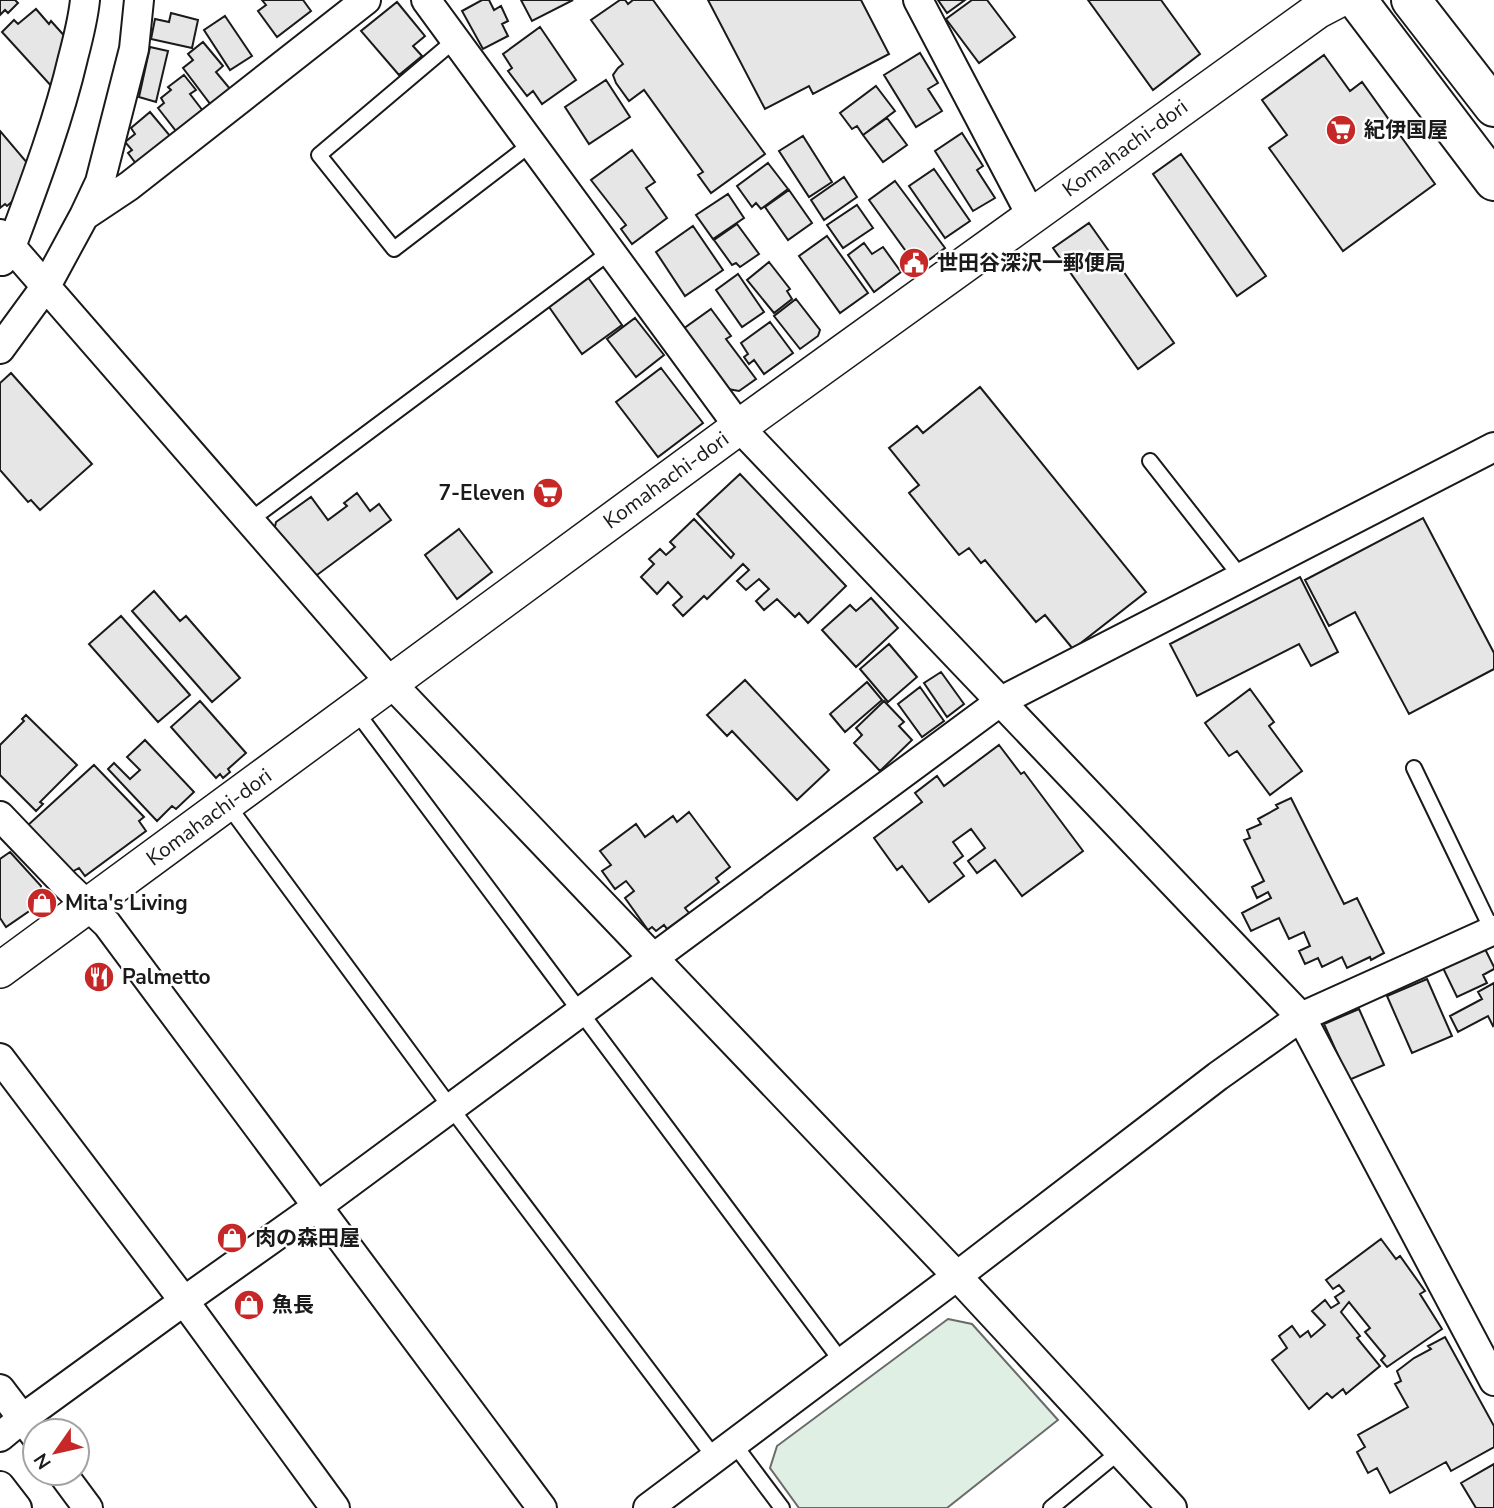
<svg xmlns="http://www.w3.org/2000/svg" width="1494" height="1508" font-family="'Nunito Sans','Noto Sans JP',sans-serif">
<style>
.green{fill:#e0efe3;stroke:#6a6a6a;stroke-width:2}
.building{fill:#e6e6e6;stroke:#1a1a1a;stroke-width:2}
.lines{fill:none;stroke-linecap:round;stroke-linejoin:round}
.service-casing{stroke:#1a1a1a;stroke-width:18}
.minor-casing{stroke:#1a1a1a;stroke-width:32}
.tertiary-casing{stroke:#1a1a1a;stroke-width:38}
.primary-casing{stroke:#1a1a1a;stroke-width:42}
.service{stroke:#fff;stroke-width:14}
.minor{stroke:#fff;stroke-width:28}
.tertiary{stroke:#fff;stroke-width:35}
.primary{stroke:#fff;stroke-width:38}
.labels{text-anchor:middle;stroke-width:5;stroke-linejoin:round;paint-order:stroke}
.poi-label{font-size:21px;font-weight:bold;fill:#1a1a1a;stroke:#fff;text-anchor:start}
.street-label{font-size:21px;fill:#1a1a1a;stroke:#fff}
</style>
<rect width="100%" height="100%" fill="#fff"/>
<path class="green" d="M948 1319 972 1324 1058 1420 947 1508H799L770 1468 777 1446Z"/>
<path class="building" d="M0 0H15L18 3 8 13 5 10 0 15Z
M262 0H303L311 11 277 37 258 11 266 5Z
M482 0H489L494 10 501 6 508 21 502 24 508 36 483 49 462 11Z
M521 0H573L532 21Z
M620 0H625L628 4 633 0H653L765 154 711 193 698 175 703 172 644 90 629 101 616 83 613 75 618 68 623 64 591 20Z
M708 0H861L889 54 813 94 809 86 765 109Z
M938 0H965L947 13Z
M972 0H987L1015 37 979 63 946 19Z
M1088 0H1161L1200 54 1153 90Z
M397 2 425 36 413 46 422 56 399 75 361 31Z
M36 9 49 24 51 21 69 41 54 89 2 32 14 20 18 24Z
M171 13 198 20 192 48 151 39 155 19 169 22Z
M225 16 252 56 230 70 204 30Z
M540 27 576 80 542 104 533 91 527 96 508 71 512 68 503 54Z
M203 42 223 66 216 72 231 90 211 105 183 68 193 60 188 54Z
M150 47 168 51 156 102 139 97Z
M920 53 938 83 928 89 942 111 916 127 884 75Z
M1324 55 1350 91 1362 82 1435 184 1343 251 1269 148 1287 135 1262 100Z
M184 75 196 90 190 94 203 111 176 131 158 108 164 103 161 98 171 90 168 87Z
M606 80 630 117 589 144 565 107Z
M876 86 895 111 863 135 857 126 852 129 840 113Z
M150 112 171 137 137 165 128 153 132 150 125 142 135 134 131 128Z
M887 118 907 145 883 162 863 135Z
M0 131 29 165V168L23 174 29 182 28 188 7 206 5 204 0 208Z
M962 133 983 166 977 170 995 198 973 211 935 151Z
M803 136 832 182 809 197 779 151Z
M632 150 655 182 646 188 667 218 632 244 621 229 626 225 591 180Z
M1181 154 1266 276 1237 296 1153 174Z
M768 163 788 189 761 209 756 203 752 207 737 186Z
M934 169 970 221 945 238 909 186Z
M844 177 857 197 824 220 811 200Z
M895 181 945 248 918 268 869 200Z
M789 190 812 223 788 240 765 207Z
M728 194 744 218 713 239 696 215Z
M857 205 873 228 843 248 827 225Z
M1089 223 1174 343 1138 369 1053 248Z
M737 224 759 254 740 267 736 263 732 265 714 240Z
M693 226 723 270 685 296 656 252Z
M827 236 868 293 840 313 799 256Z
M864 243 872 254 883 247 901 272 874 292 848 255Z
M769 262 790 289 787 291 792 299 774 313 747 280Z
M738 274 764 312 742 327 716 290Z
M587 276 622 325 582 354 547 304Z
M796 299 820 330 818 336 800 349 774 316Z
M711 309 731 336 726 339 756 379 739 391 728 389 683 329Z
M635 318 664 355 636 377 607 339Z
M770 322 793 353 764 374 754 360 749 364 744 357 748 354 741 343Z
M661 368 703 423 658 457 616 402Z
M11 373 92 464 40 510 31 500 28 502 0 470V383Z
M980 387 1146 592 1073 649 1045 615 1036 622 985 560 981 563 969 548 959 555 909 493 919 485 889 448 917 426 923 433Z
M740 474 846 586 808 623 799 613 795 617 777 599 764 610 756 601 769 589 759 579 746 590 737 581 749 570 743 564 707 599 704 596 683 616 673 605 682 597 668 582 657 594 641 577 654 564 649 559 660 549 666 555 675 547 670 542 694 519 731 558 734 554 697 514Z
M357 493 370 511 379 504 391 520 313 578 274 531 276 522 311 497 328 520 347 506 344 503Z
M1423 518 1494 653V669L1409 714 1355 612 1329 626 1305 580Z
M459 529 492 572 457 599 425 555Z
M1300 577 1338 652 1311 666 1299 644 1197 696 1170 644Z
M154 591 180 621 186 616 240 678 212 702 132 611Z
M871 598 898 628 856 667 822 630 850 605 856 611Z
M121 616 190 695 158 722 89 644Z
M889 644 917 677 888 702 860 669Z
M941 672 964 704 947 717 924 683Z
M745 680 829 770 797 800 732 731 727 736 707 715Z
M867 682 882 700 845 732 830 714Z
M920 687 944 721 922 737 898 704Z
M1250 689 1274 722 1269 726 1302 771 1270 795 1237 751 1229 756 1205 723Z
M200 701 246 753 228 769 230 772 223 778 220 774 216 778 171 727Z
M884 701 904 722 899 726 912 740 880 771 854 743 862 735 856 728Z
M26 715 77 765 40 802 43 804 36 811 0 775V745L24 721 22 719Z
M145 740 194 792 176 809 172 806 157 821 108 769 114 763 130 779 140 770 127 757Z
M999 745 1021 774 1024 772 1083 851 1022 896 995 860 977 873 968 861 985 848 971 829 953 842 963 856 954 863 964 876 929 902 902 866 897 870 874 838 922 802 915 793 937 776 944 786Z
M94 765 144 817 139 821 146 831 85 876 79 868 70 873 27 826Z
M1291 798 1344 904 1357 898 1384 953 1371 960 1370 957 1347 968 1342 957 1322 967 1318 958 1305 964 1299 951 1310 946 1304 932 1289 939 1279 918 1251 931 1242 913 1271 898 1268 892 1257 898 1252 887 1264 881 1244 840 1250 838 1247 830 1261 824 1258 819 1278 808 1276 805Z
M689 812 730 867 716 878 719 882 685 908 689 913 667 929 664 925 656 931 652 927 648 930 625 898 634 891 626 881 615 889 602 871 611 865 600 851 636 824 645 837 673 816 677 822Z
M10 852 41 886 39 897 34 901 38 905 6 927 0 918V859Z
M1485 949 1494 967V969L1483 975 1487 983 1457 997 1443 968Z
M1427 979 1452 1036 1412 1053 1387 996Z
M1494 983V1025L1493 1026 1488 1016 1458 1032 1450 1016 1482 999 1478 992Z
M1359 1009 1384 1065 1349 1080 1324 1024Z
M1381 1239 1396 1259 1400 1256 1425 1291 1420 1294 1442 1329 1387 1367 1381 1360 1385 1356 1365 1332 1370 1328 1349 1302 1341 1312 1360 1336 1357 1338 1380 1366 1346 1394 1343 1389 1332 1398 1327 1393 1309 1409 1272 1360 1287 1348 1279 1336 1292 1326 1300 1337 1308 1331 1311 1337 1325 1325 1312 1311 1325 1300 1331 1308 1339 1303 1335 1297 1344 1291 1339 1285 1333 1289 1326 1280Z
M1445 1337 1494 1426V1447L1451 1471 1446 1462 1390 1493 1377 1468 1368 1473 1357 1452 1365 1447 1358 1435 1408 1407 1395 1384 1401 1381 1397 1371 1414 1358 1431 1349 1428 1346Z
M1494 1464V1508H1476L1461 1483Z"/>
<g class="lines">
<g class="service-casing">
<path id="service" d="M455 40 319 155 394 249 531 144
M1150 461 1241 577
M249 521 610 252
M355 710 842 1362
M1414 768 1492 930
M227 804 451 1108 715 1458
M734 1444 782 1508
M1051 1508 1119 1452"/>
</g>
<g class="minor-casing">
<path id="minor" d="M426 0 739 427 1301 1017 1494 1381
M918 0 1031 215
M84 216 129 186 366 0
M0 234 391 683 957 1276 1172 1508
M2 261 11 247C34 185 58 122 73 58 78 39 83 20 85 0
M0 349 46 286 84 216 100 182 134 49 139 0
M0 816 66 885 107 924 542 1508
M0 1058 184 1301 335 1508
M0 1389 35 1435
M0 1437 23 1418 184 1301 318 1206 1001 701 1494 447
M62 1473 88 1508
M0 1486 17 1508
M648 1508 957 1276 1218 1076 1301 1017 1494 930"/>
</g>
<g class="tertiary-casing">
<path id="tertiary" d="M0 970 739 427 1317 11 1338 0"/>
</g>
<g class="primary-casing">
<path id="primary" d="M1357 0 1494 181
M1411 0 1494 107"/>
</g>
<use href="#service" class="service"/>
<use href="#minor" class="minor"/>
<use href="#tertiary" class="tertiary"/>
<use href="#primary" class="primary"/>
</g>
<defs>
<g id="supermarket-disc" transform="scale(1.575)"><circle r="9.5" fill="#c62828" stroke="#fff"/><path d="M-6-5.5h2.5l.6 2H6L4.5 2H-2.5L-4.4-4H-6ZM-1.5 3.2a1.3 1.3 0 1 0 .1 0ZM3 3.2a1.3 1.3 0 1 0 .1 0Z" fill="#fff"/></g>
<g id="civic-disc" transform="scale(1.575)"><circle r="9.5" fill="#c62828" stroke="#fff"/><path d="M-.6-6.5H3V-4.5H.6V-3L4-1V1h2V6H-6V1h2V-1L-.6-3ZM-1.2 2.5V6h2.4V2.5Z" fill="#fff"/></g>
<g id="shop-disc" transform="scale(1.575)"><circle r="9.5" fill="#c62828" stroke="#fff"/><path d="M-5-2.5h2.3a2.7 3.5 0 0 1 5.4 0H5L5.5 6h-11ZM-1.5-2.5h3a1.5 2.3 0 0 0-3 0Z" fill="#fff"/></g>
<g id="restaurant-disc" transform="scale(1.575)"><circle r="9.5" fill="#c62828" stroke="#fff"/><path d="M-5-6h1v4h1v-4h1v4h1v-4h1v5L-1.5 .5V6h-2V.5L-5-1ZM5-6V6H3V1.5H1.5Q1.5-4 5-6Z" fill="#fff"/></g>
</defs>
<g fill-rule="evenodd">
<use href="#supermarket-disc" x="1341" y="130"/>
<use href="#civic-disc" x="914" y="263"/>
<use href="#supermarket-disc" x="548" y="493"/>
<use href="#shop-disc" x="42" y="903"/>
<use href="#restaurant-disc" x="99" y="977"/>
<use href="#shop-disc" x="232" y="1238"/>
<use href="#shop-disc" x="249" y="1305"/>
</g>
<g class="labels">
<g class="poi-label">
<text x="1364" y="137">紀伊国屋</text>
<text x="937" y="270">世田谷深沢一郵便局</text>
<text x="525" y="500" text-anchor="end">7-Eleven</text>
<text x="65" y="910">Mita's Living</text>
<text x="122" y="984">Palmetto</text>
<text x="255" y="1245">肉の森田屋</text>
<text x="272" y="1312">魚長</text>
</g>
<g class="street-label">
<text transform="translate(1125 148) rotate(-36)" y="7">Komahachi-dori</text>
<text transform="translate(666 480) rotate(-36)" y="7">Komahachi-dori</text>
<text transform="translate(209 817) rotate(-36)" y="7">Komahachi-dori</text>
</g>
</g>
<g transform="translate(56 1452) rotate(236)"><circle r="33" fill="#ffffff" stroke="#a3a3a3" stroke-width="2"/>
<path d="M0-5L12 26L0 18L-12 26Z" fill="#c62828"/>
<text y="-10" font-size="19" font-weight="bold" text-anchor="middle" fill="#1a1a1a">N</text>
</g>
</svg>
